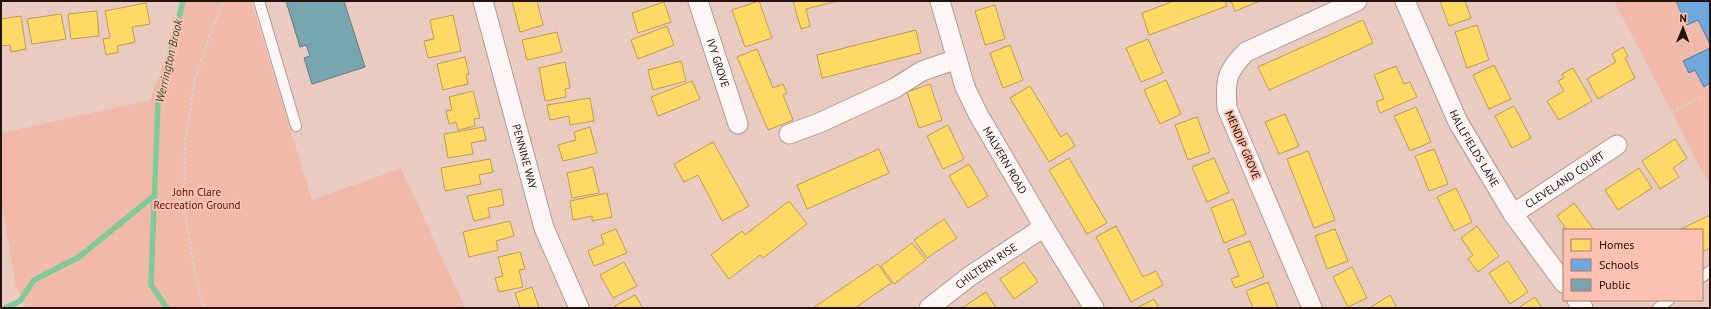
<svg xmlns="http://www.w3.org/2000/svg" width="1711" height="309" font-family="'PT Sans',sans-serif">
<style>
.green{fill:#f0b9a9}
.homes{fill:#ffd966;stroke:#be9d4b}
.schools{fill:#6fa8dc;stroke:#597b9e}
.public{fill:#76a5af;stroke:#5e797e}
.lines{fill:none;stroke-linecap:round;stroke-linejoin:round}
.stream{stroke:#80ca9a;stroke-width:5.5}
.lane-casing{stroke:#b19992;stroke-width:12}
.street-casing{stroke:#b19992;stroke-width:21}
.path{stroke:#dacfcc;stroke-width:2.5;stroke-dasharray:3 2;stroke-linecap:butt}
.lane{stroke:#fcf7f6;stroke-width:10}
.street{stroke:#fcf7f6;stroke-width:19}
.labels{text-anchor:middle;stroke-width:4;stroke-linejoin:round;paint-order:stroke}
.street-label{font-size:11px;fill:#26120c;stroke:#fcc1b0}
.park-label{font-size:11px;fill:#561200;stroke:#fcc1b0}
.water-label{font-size:12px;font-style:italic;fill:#255439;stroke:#fcc1b0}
</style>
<rect width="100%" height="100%" fill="#eacbc2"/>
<path class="green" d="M186 1H251L312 200 401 168 465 308H26L16 287 1 199V133L150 100Z
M1614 1H1676L1687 25 1698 20 1710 44V48L1684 61 1695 70 1703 87 1710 84V186Z"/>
<path class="homes" d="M512 1H537L543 25 520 32Z
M759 1 772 38 745 47 732 10Z
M793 1H837L806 9 810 26 801 29Z
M1174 1H1225L1227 6 1149 35 1142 13Z
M1231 1H1260L1235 11Z
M1440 1H1465L1471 18 1449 26Z
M664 2 671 22 638 33 632 13Z
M146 3 150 24 132 27 135 42 117 46 118 52 106 55 103 39 110 38 105 11Z
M995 5 1005 39 985 45 975 11Z
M97 11 99 36 71 39 68 14Z
M61 14 66 39 32 44 27 19Z
M453 15 461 51 428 58 424 41 434 39 430 20Z
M21 16 26 49 11 52 10 45 1 46V19Z
M1363 20 1373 43 1269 90 1258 67Z
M1477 25 1489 60 1467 68 1455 32Z
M667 26 674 45 638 59 631 40Z
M916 30 921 53 822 78 817 55Z
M557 32 562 52 527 60 522 40Z
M1148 39 1163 73 1141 82 1126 48Z
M1010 45 1023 80 1003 88 990 53Z
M1623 47 1628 56 1625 58 1635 78 1598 99 1587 79 1616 62 1612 54Z
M757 49 773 88 783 84 787 93 783 95 793 120 768 130 737 57Z
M465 57 469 74 466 75 468 84 443 90 437 64Z
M681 61 686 81 653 90 648 70Z
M565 62 570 88 565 89 566 97 545 101 539 68Z
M1494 65 1511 99 1489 109 1473 75Z
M1396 66 1404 84 1410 82 1417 97 1380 113 1376 102 1384 99 1374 75Z
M1573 68 1592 101 1559 120 1547 101 1564 91 1558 81 1564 78 1562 74Z
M1166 80 1181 114 1160 124 1144 90Z
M692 81 700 99 658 116 651 97Z
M930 84 942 120 919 128 907 92Z
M1030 86 1061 137 1067 133 1075 146 1049 162 1010 98Z
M473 91 480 118 474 119 475 126 458 130 456 122 449 124 446 111 452 110 449 97Z
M590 98 594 121 570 125 569 116 550 120 547 105Z
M1514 106 1531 138 1512 148 1495 116Z
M1416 107 1431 142 1410 151 1394 116Z
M1285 114 1299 146 1279 154 1265 122Z
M1197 117 1210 152 1188 160 1175 125Z
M948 125 964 159 943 169 927 136Z
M483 127 486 140 471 143 473 154 448 158 444 134Z
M590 127 597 153 563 161 558 145 576 140 574 132Z
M1675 139 1687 158 1673 168 1679 177 1660 189 1642 161Z
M713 142 749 206 722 221 698 175 684 182 674 164Z
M879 149 889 173 807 209 797 185Z
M1434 149 1448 184 1429 191 1415 156Z
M1308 151 1335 220 1314 228 1287 159Z
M1069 158 1107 223 1087 234 1049 170Z
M1214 158 1229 192 1207 202 1192 167Z
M490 159 493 172 479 175 481 184 445 191 441 168Z
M969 164 988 196 968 208 949 176Z
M593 167 599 193 572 198 567 173Z
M1639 168 1652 188 1618 210 1605 190Z
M1456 188 1472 222 1454 231 1437 197Z
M501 189 504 205 488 208 490 217 474 221 467 196Z
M607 193 612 217 592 221V216L573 220 570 201Z
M1233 199 1246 234 1224 243 1211 208Z
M789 201 807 224 763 258 760 255 729 279 711 255 742 231 745 235Z
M1574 203 1594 230H1567L1557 216Z
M1710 215V248L1702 252V230L1681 229Z
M944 219 957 238 927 258 914 240Z
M510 221 514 236 496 241 498 250 469 257 463 232Z
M1116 226 1143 277 1156 271 1163 285 1131 302 1096 237Z
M1477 226 1499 256 1478 272 1468 259 1473 255 1461 238Z
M616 229 627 253 594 266 588 251 604 244 601 235Z
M1335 229 1348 261 1327 269 1315 236Z
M1250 241 1264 277 1235 288 1231 279 1239 276 1228 249Z
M912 243 926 260 894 284 881 266Z
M520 252 525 269 519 270 523 287 499 292 495 278 503 276 498 257Z
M1508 261 1528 292 1510 304 1489 273Z
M624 262 637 286 613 298 600 275Z
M1024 262 1038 282 1014 299 1000 279Z
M878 264 891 283 855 308H813Z
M1352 267 1367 298 1348 307 1333 277Z
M1268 282 1278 308H1253L1246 291Z
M532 287 539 308H520L515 293Z
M986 292 996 308H962Z
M635 295 643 308H616L615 306Z
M1390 295 1397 308H1371V307Z
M1535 297 1542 308H1518Z
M1154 299 1159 308H1137Z"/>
<path class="schools" d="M1676 1H1710V44L1698 20 1687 25Z
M1710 48V83L1704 87 1695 70 1689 73 1683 61Z"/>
<path class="public" d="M286 1H344L365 67 312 84 304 58 310 56 306 45 300 47Z"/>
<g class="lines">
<path class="stream" d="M5 308 20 301 34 280 79 257 155 195
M167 308 151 285 158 101 183 1"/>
<g class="lane-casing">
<path id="lane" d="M259 1 296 126
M1702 277 1710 271
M1658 308 1669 300"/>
</g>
<g class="street-casing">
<g id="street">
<path id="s1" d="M483 1 544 228 579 308"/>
<path id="s2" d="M698 1 738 124"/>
<path id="s3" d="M940 1 965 87 978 114 1044 227 1094 308"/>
<path id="s4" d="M1405 1 1458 122 1513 214 1564 283"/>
<path d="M789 134 819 123 895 88 922 71 957 59"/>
<path id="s5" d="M1513 214 1617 145"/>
<path d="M1577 300 1583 308"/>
<path id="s6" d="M929 308 970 276 1044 227"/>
<path d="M1312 308 1227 108C1225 80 1226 72 1246 52L1357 1"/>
</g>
</g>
<path class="path" d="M1 3 14 1
M1633 136 1672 112 1700 97
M1509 171 1534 174 1582 143 1590 136 1595 123 1612 113 1621 127
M204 308 196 278 184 209 185 143 195 79 211 32 223 1"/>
<use href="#lane" class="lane"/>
<use href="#street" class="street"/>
</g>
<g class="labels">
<g class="street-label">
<text dy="4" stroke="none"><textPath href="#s2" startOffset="65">IVY GROVE</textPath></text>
<text transform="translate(1243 145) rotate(67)" y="4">MENDIP GROVE</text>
<text dy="4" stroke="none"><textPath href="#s4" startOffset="163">HALLFIELDS LANE</textPath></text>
<text dy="4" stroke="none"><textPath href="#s1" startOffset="161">PENNINE WAY</textPath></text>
<text dy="4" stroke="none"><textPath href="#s3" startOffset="173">MALVERN ROAD</textPath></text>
<text dy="4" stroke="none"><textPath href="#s5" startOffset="62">CLEVELAND COURT</textPath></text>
<text dy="4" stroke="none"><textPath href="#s6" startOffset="71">CHILTERN RISE</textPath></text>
</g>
<g class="park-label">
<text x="197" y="196">John Clare<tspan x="197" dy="13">Recreation Ground</tspan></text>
</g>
<g class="water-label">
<text transform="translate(169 61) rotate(-77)" y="4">Werrington Brook</text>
</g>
</g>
<rect width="1711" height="309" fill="none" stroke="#26120c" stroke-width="4"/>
<rect x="1563" y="229" width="140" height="72" fill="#fcc1b0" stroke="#a67b6e"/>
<rect x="1571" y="239" width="20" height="12" fill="#ffd966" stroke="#a67b6e"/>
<text x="1599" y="249" font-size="12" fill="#26120c">Homes</text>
<rect x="1571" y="259" width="20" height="12" fill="#6fa8dc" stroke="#a67b6e"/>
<text x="1599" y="269" font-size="12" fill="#26120c">Schools</text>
<rect x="1571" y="279" width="20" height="12" fill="#76a5af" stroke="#a67b6e"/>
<text x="1599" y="289" font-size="12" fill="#26120c">Public</text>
<g transform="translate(1683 28) rotate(1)" stroke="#fcc1b0" stroke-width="3" paint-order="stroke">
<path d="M0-3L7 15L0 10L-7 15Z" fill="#26120c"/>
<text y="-6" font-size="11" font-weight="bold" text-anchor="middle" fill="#26120c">N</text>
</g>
</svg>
